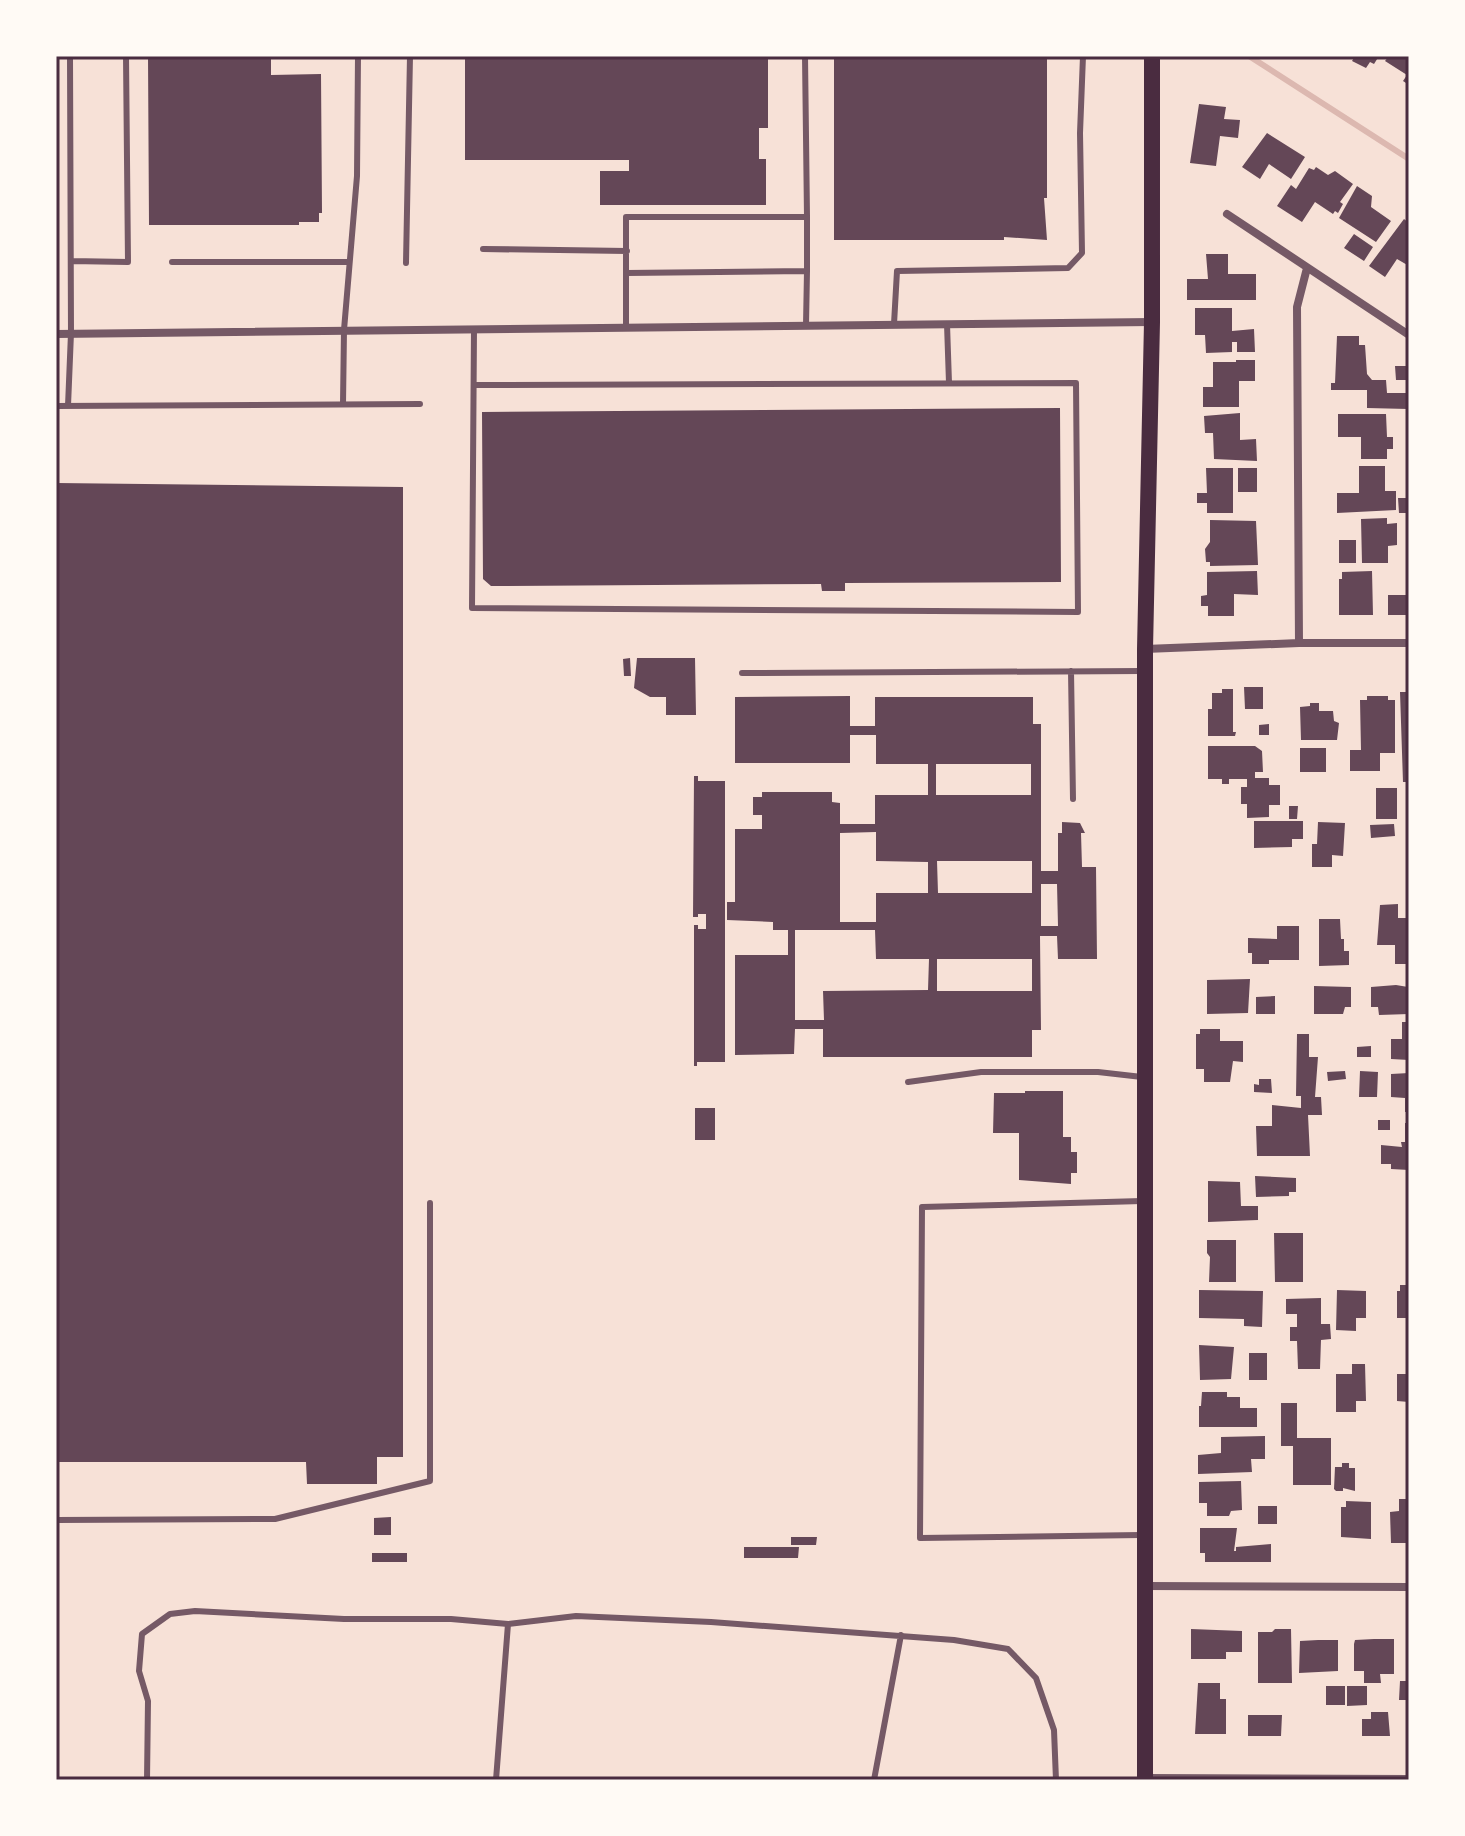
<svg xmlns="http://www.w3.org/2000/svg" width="1465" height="1836" font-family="'Exo 2',sans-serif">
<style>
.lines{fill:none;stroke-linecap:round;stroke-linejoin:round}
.stream{stroke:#dcb8b0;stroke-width:6}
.building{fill:#644757;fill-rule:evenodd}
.service{stroke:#755966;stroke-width:6}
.minor{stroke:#755966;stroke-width:8}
.secondary{stroke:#4a2c40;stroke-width:16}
.neatline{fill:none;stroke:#4a2c40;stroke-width:3}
</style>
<rect width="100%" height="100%" fill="#f7e1d7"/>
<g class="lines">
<path class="stream" d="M1249 56 1409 159"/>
</g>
<path class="building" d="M148 56H271V75L321 74 322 213H319V222H299V225H149Z
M465 56H768V128H759V159H766V205H600V171H629V160H465Z
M834 56H1047V198H1044L1047 240 1004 237V240H834Z
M1355 56H1379L1374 64 1370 62 1366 68 1352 61Z
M1389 56H1409V85L1403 81 1407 75 1385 61Z
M1199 104 1226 107 1224 119 1240 120 1238 138 1220 136 1216 166 1190 163Z
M1267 133 1305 157 1291 179 1269 164 1260 179 1242 167Z
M1316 167 1328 175 1335 171 1353 184 1340 202 1343 204 1338 213 1335 211 1333 214 1315 202 1302 222 1277 206 1291 185 1296 189 1309 168 1314 170Z
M1357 186 1372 196 1371 207 1391 221 1376 242 1339 218Z
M1404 219 1409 223V266L1397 259 1385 277 1369 266Z
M1354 234 1373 247 1364 261 1344 248Z
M1206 254H1228V274H1256V300H1187V279H1208Z
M1195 308H1232V331L1254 329 1255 352H1237V342H1232V352L1206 353 1205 335H1195Z
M1337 336H1359V345H1365L1367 374 1372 380H1386L1387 393H1408V409L1367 408V390H1331V383H1335Z
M1236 360H1255V381H1239V407H1203V387H1213V362H1236Z
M1395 366H1407L1408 380H1396Z
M1060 408 1061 582 845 583V591H822L821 584 491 586 483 579 482 412Z
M1240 413V440L1256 439 1257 461 1214 459 1213 433H1205L1204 416Z
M1338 414H1386L1387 437H1393V449H1387V459H1361V437H1338Z
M1359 466H1385V491H1396V510L1337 513V493H1359Z
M1206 468H1233V513H1207V503H1197V493H1207Z
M1238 468H1257V492H1238Z
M56 483 403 487V1457H377V1484H307L306 1462H56Z
M1398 498H1407V513H1399Z
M1387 518V524L1397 523V545L1388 546V563H1362L1361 519Z
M1210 520 1256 521 1258 565 1210 566V562H1206L1205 549 1210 542Z
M1339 540H1356V563H1339Z
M1257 571 1258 595 1234 594V616H1208V606H1201V596L1207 595V572Z
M1372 571 1373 615H1339V579H1342V572Z
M1388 595H1409V615H1388Z
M630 658 631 676H624L623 659Z
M637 658H695L696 715H666V697H650L634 688Z
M1244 687H1263V709H1245Z
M1222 689H1233V732H1236L1235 736H1208V709H1212V693H1222Z
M1400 692H1409V782H1403Z
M850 696V726H875V697H1033V724H1041V871H1058V833H1062V822L1080 823 1085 833H1081L1082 867H1096L1097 959H1058L1057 936H1040L1041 1030H1032V1057H823V1029H795L794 1054 735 1055V955H788V930H773V922L727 920V902H735V829H762V815H753V797H762V792H832V802L840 803V824H875V795H928V764H876V735H850V763H735V697ZM936 764H1031V795H936ZM876 832V861L928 862V893H876V922H840V833ZM937 861H1032V893H938ZM1041 884H1057L1058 926H1041ZM795 930H875L876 959H929L928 990 823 991 824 1020H795ZM937 959H1032V991H937Z
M1367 696H1388V700H1395V753H1380V771H1350V750H1361L1360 700H1367Z
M1310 703H1319V711H1333L1334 721 1339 723 1337 740H1301L1300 707 1310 706Z
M1269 724V735H1259V725Z
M1208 746H1255L1262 751 1263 772H1255V778H1269V785H1280V805H1269V817L1247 818V804H1241V787H1247V779H1229V784H1222V779H1208Z
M1300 748H1326V772H1300Z
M694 776H698V781H725V1062H697V1066H694V925H698V929H706V914H698V917H693Z
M1376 788H1397V819H1376Z
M1289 806H1298L1297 819H1289Z
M1254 821H1303V839H1292V847L1254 848Z
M1318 822 1345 823 1343 856 1332 855V867H1312V844H1317Z
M1394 824 1395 836 1371 838 1370 825Z
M1398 904V918H1409V964H1395V945H1377L1380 905Z
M1319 919H1340L1341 939H1344V951H1349V965L1319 966Z
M1277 926H1299V960H1269V964H1252V953H1248V938L1277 939Z
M1250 979 1248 1013 1207 1014V980Z
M1396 985 1408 987 1409 1014 1379 1015 1378 1007H1371V987Z
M1314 986 1351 987V1007H1345L1343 1014H1314Z
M1275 996V1014H1256V997Z
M1402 1022H1409V1060L1391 1059V1039H1402Z
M1200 1029H1220V1041H1243V1062L1233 1061 1230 1082H1204V1069H1196V1034H1200Z
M1297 1034H1309V1057H1318L1315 1097H1321L1322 1115H1308L1310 1156H1257L1256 1126H1272V1105L1301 1108V1096H1296Z
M1371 1046V1057H1357V1047Z
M1345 1071 1346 1079 1328 1081 1327 1072Z
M1360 1071 1378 1072 1377 1097H1359Z
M1409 1073V1112H1405V1098L1391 1097V1074Z
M1259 1079H1271L1272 1093 1254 1092V1084L1259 1085Z
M1025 1091H1063V1137H1071V1152H1077V1173H1071V1184L1019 1180V1133H993L994 1093H1025Z
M695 1108H715V1140H695Z
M1378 1120H1390V1130H1378Z
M1405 1123H1409V1170L1391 1169V1164H1381V1145L1402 1147 1401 1142H1405Z
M1255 1176 1296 1178V1192H1289V1196L1256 1197Z
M1208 1181 1240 1182 1241 1206H1258V1220L1208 1222Z
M1274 1233H1303V1282H1275Z
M1207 1240H1236V1282H1209L1210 1257 1207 1253Z
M1400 1285H1409V1318H1397V1291H1400Z
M1199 1290 1263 1291 1262 1327 1244 1326V1319L1199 1318Z
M1337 1290 1366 1291V1318H1356V1331L1336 1330Z
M1321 1298V1324H1330L1331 1339 1321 1340 1320 1369H1298L1297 1341H1290V1327H1297V1314H1286V1299Z
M1199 1345 1234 1347 1231 1379 1200 1380Z
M1249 1353H1267V1380H1249Z
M1352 1364H1365L1366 1401H1356V1412H1336V1374H1352Z
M1397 1374H1409V1402L1397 1401Z
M1202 1392H1227V1397H1240V1408H1257V1427H1199V1406H1201Z
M1281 1403H1297V1438H1331V1485H1293V1446H1281Z
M1265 1436V1459H1251L1252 1472 1198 1474V1455L1221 1453V1437Z
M1342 1463H1349V1468H1355V1491L1343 1488V1491H1336L1334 1489 1335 1467H1342Z
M1241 1481 1242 1510 1231 1511 1229 1516H1207V1503H1199V1482Z
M1399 1499H1409V1543H1391L1390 1512 1399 1511Z
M1346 1501 1371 1502V1539L1341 1537V1507H1346Z
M1258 1506H1277V1524H1258Z
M391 1517V1535H374V1518Z
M1200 1528H1237L1234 1551H1236V1547L1271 1544V1562H1205V1553H1200Z
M791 1537H817L816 1545H791Z
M744 1547H799L798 1558H744Z
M372 1553H407V1562H372Z
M1191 1629 1242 1631V1652H1226V1659H1191Z
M1275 1629H1291L1292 1683H1258V1632H1272Z
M1374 1639H1394V1674H1380L1381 1683H1364V1671H1354V1644L1355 1640Z
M1318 1640H1338V1671L1299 1673 1300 1641Z
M1400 1681H1409V1700H1399Z
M1198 1683H1220V1699H1226V1734H1195Z
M1326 1686H1345V1705H1326Z
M1347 1686H1367V1705L1347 1706Z
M1371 1712H1388L1390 1736H1362V1719H1371Z
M1248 1715H1282L1281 1736H1248Z"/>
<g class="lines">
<path class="service" d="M483 249 627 251
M71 261 128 262 126 56
M172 262H349
M406 263 410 56
M627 273 807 271V217
M894 324 897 271 1068 268 1082 253 1080 133 1083 56
M947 324 949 383
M806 325 807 271
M626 327V217H807L805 56
M474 385 1076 383 1078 612 472 608 474 329
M343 404 344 330 357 176 358 56
M56 406 420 404
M68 406 71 333 70 56
M1071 671 1073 799
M742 673 1142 671
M908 1082 981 1072H1098L1142 1077
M56 1520 275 1519 430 1481V1203
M1141 1535 920 1538 922 1207 1142 1201
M508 1624 576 1616 711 1622 954 1640 1008 1649 1036 1678 1054 1730 1056 1780
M1145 1777 1409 1778
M147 1780 148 1701 139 1671 142 1634 170 1614 195 1611 344 1619H451L508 1624 496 1780
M874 1780 901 1635"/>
<path class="minor" d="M1227 214 1409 335
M56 334 1152 322
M1299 643 1297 307 1307 268
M1145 649 1299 643H1409
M1145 1586 1409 1587"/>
<path class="secondary" d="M1145 1780V649L1152 322V56"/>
</g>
<rect width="1465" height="1836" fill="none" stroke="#fffaf5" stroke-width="116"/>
<rect x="58" y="58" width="1349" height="1720" class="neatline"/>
</svg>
